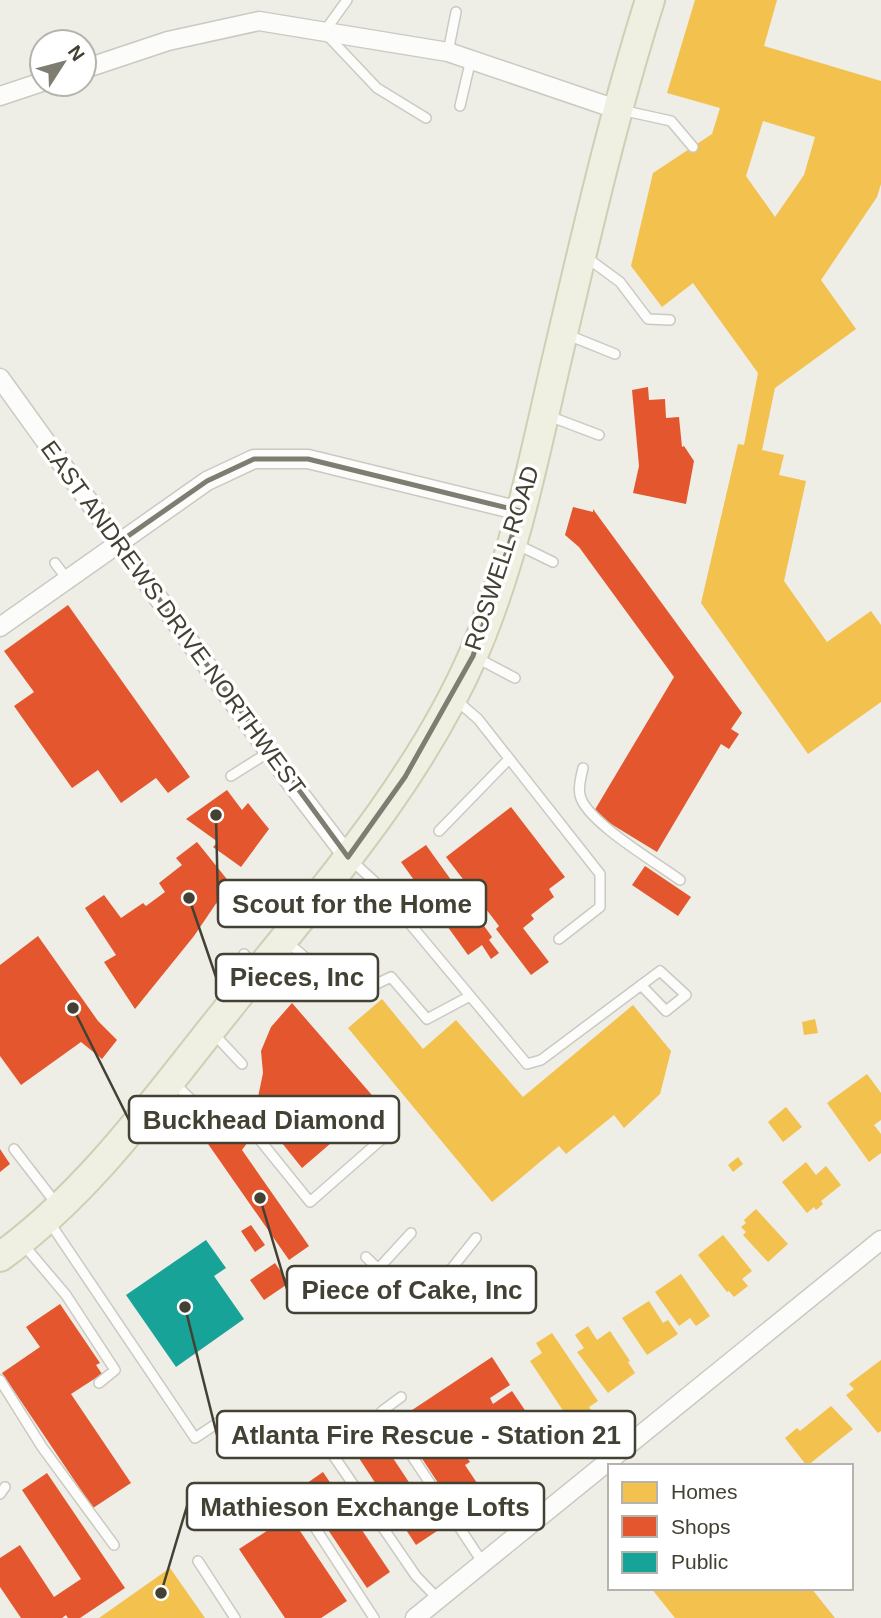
<svg xmlns="http://www.w3.org/2000/svg" width="881" height="1618" font-family="Helvetica,sans-serif">
<style>
.homes{fill:#f2c14e;fill-rule:evenodd}
.shops{fill:#e4572e}
.public{fill:#17a398}
.lines{fill:none;stroke-linecap:round;stroke-linejoin:round}
.lane-casing{stroke:#cac9c2;stroke-width:12}
.street-casing{stroke:#cac9c2;stroke-width:21}
.primary-casing{stroke:#d0ceb3;stroke-width:32}
.lane{stroke:#fcfcfb;stroke-width:9}
.street{stroke:#fcfcfb;stroke-width:18}
.primary{stroke:#f0f0e2;stroke-width:28}
.marked{fill:none;stroke:#7f7d72;stroke-width:5;stroke-linejoin:round}
.labels{text-anchor:middle;stroke-width:7;stroke-linejoin:round;paint-order:stroke}
.street-label{font-size:24px;fill:#434133;stroke:#fff}
.leader{fill:none;stroke:#434133;stroke-width:2.5}
.callout-dot{fill:#434133;stroke:#fff;stroke-width:2.5}
.callout{fill:#fff;stroke:#434133;stroke-width:2.5}
.callout-label{font-size:26px;text-anchor:middle;font-weight:bold;fill:#434133}
</style>
<rect width="100%" height="100%" fill="#eeede6"/>
<path class="homes" d="M695 0H777L764 46 881 81V184L877 197 821 280 856 329 775 388 762 450 784 455 779 475 806 481 784 581 827 642 871 611 881 625V702L808 754 701 603 738 444 744 445 758 373 693 283 662 307 631 266 653 173 712 134 720 108 667 93ZM763 121 815 137 804 175 775 217 746 176Z
M382 999 423 1049 456 1020 523 1097 633 1005 671 1051 660 1094 624 1128 614 1115 566 1154 559 1146 492 1202 348 1028Z
M815 1019 818 1033 804 1035 802 1022Z
M867 1074 881 1093V1120L874 1125 881 1134V1153L869 1162 827 1103Z
M786 1107 802 1127 783 1142 768 1122Z
M738 1157 743 1164 733 1172 728 1165Z
M806 1162 816 1175 826 1166 841 1185 821 1201 823 1204 816 1210 814 1207 807 1213 782 1182Z
M756 1209 788 1244 768 1262 743 1235 746 1232 741 1227 746 1223 744 1220Z
M723 1235 752 1271 742 1279 748 1286 734 1297 729 1291 727 1292 698 1255Z
M681 1274 710 1316 696 1326 690 1318 679 1326 655 1292Z
M649 1301 663 1323 668 1320 678 1334 647 1355 622 1318Z
M588 1326 597 1340 610 1331 630 1361 628 1362 635 1373 608 1393 577 1352 584 1348 575 1335Z
M552 1333 598 1401 589 1407 595 1416 566 1435 559 1424 568 1418 530 1361 542 1353 536 1343Z
M881 1360V1431L878 1433 846 1395 854 1389 849 1384Z
M831 1406 853 1429 807 1466 785 1438 797 1428 800 1431Z
M170 1568 205 1618H99Z
M651 1588H811L835 1618H675Z"/>
<path class="shops" d="M648 387 649 400 665 399 666 418 679 417 682 447 684 446 694 461 686 504 633 493 639 466 632 390Z
M573 507 593 512V509L742 713 731 729 739 734 729 749 721 744 657 852 593 813 674 677 579 547 565 535Z
M68 605 190 777 168 793 156 778 121 803 98 770 72 788 14 706 34 692 4 651Z
M227 790 242 810 248 803 269 829 241 867 213 847 218 842 186 819Z
M511 807 565 877 549 889 554 897 531 915 534 919 523 928 549 962 531 975 496 929 499 926 446 857Z
M197 842 230 883 194 936 135 1009 104 962 116 955 85 908 104 895 121 918 143 903 146 906 165 892 159 883 182 865 176 858Z
M426 845 492 937 489 940 499 953 491 959 482 945 468 955 401 862Z
M645 866 691 897 678 916 632 885Z
M38 936 98 1021 117 1040 102 1059 81 1042 21 1085 0 1056V965Z
M292 1003 384 1109 364 1126 359 1119 302 1168 266 1123 257 1102 263 1073 261 1051 271 1027Z
M230 1115 253 1135 242 1150 309 1246 289 1260 206 1141 215 1129 229 1125Z
M0 1149 10 1164 0 1172Z
M251 1225 265 1245 255 1252 241 1231Z
M275 1263 289 1283 264 1300 250 1280Z
M60 1304 100 1363 96 1365 102 1374 71 1394 131 1483 93 1508 2 1373 40 1347 26 1327Z
M492 1357 510 1385 490 1398 493 1404 512 1391 545 1440 517 1459 504 1439 499 1441 479 1411 449 1431 470 1462 465 1465 479 1486 452 1504 419 1454 436 1442 432 1437 412 1450 394 1422Z
M377 1434 440 1529 416 1545 353 1449Z
M323 1472 390 1572 367 1588 300 1488Z
M47 1473 125 1588 80 1618H68L66 1615 62 1618H21L0 1587V1558L20 1545 54 1597 81 1579 22 1490Z
M290 1516 347 1601 321 1618H285L239 1549Z"/>
<path class="public" d="M206 1240 226 1268 214 1276 244 1319 176 1367 126 1295Z"/>
<g class="lines">
<g class="lane-casing">
<path id="lane" d="M347 0 324 32 377 88 426 118
M448 52 456 12
M460 106 471 59
M621 110 671 121 693 147
M586 257 620 282 648 319 670 320
M568 335 615 354
M546 415 599 435
M516 544 553 562
M55 563 67 579
M477 658 515 678
M456 700 478 719 600 874V907L559 939
M583 768C581 777 578 786 580 795 585 821 657 863 680 880
M231 776 269 752
M439 831 509 759
M352 861 375 882 527 1064 541 1060 660 971 686 995 666 1011 641 985
M287 942 351 996 391 977 427 1019 470 996
M244 954 255 967
M212 1032 242 1064
M174 1083 203 1111 234 1108 310 1202 383 1138
M14 1149 58 1206
M48 1220 195 1438 228 1416
M22 1243 66 1295 115 1370 99 1383
M366 1257 414 1304 448 1273 476 1238
M378 1269 411 1233
M0 1380 42 1447 114 1545
M401 1397 382 1411 483 1563
M333 1455 416 1576 438 1599
M0 1494 5 1487
M297 1500 374 1618
M198 1561 235 1618"/>
</g>
<g class="street-casing">
<path id="street" d="M84 69 168 41 259 21 448 52 619 110
M0 96 42 82
M0 378 292 784 348 857
M0 627 207 481 254 459H308L520 511
M415 1618 881 1240"/>
</g>
<g class="primary-casing">
<path id="primary" d="M0 1257C91 1191 156 1098 226 1011 314 900 417 785 474 653 513 562 533 463 555 367 584 244 612 120 650 0"/>
</g>
<use href="#lane" class="lane"/>
<use href="#street" class="street"/>
<use href="#primary" class="primary"/>
</g>
<path class="marked" d="M254 459H308L520 511 473 656 405 777 348 857 118 543 207 481Z"/>
<g class="labels">
<g class="street-label">
<text transform="translate(502 558) rotate(-72)" y="8">ROSWELL ROAD</text>
<text transform="translate(173 618) rotate(54)" y="8">EAST ANDREWS DRIVE NORTHWEST</text>
</g>
</g>
<path class="leader" d="M216 815L218 904M189 898L216 977M73 1008L129 1120M260 1198L287 1289M185 1307L217 1435M161 1593L187 1506"/>
<g class="callout-dot">
<circle cx="216" cy="815" r="7"/>
<circle cx="189" cy="898" r="7"/>
<circle cx="73" cy="1008" r="7"/>
<circle cx="260" cy="1198" r="7"/>
<circle cx="185" cy="1307" r="7"/>
<circle cx="161" cy="1593" r="7"/>
</g>
<g class="callout">
<rect x="218" y="880" width="268" height="47" rx="7"/>
<rect x="216" y="954" width="162" height="47" rx="7"/>
<rect x="129" y="1096" width="270" height="47" rx="7"/>
<rect x="287" y="1266" width="249" height="47" rx="7"/>
<rect x="217" y="1411" width="418" height="47" rx="7"/>
<rect x="187" y="1483" width="357" height="47" rx="7"/>
</g>
<g class="callout-label">
<text x="352" y="913">Scout for the Home</text>
<text x="297" y="986">Pieces, Inc</text>
<text x="264" y="1129">Buckhead Diamond</text>
<text x="412" y="1299">Piece of Cake, Inc</text>
<text x="426" y="1444">Atlanta Fire Rescue - Station 21</text>
<text x="365" y="1516">Mathieson Exchange Lofts</text>
</g>
<rect x="608" y="1464" width="245" height="126" fill="#ffffff" stroke="#b4b3ad" stroke-width="2"/>
<rect x="622" y="1482" width="35" height="21" fill="#f2c14e" stroke="#b4b3ad" stroke-width="2"/>
<text x="671" y="1499" font-size="21" fill="#434133">Homes</text>
<rect x="622" y="1516" width="35" height="21" fill="#e4572e" stroke="#b4b3ad" stroke-width="2"/>
<text x="671" y="1534" font-size="21" fill="#434133">Shops</text>
<rect x="622" y="1552" width="35" height="21" fill="#17a398" stroke="#b4b3ad" stroke-width="2"/>
<text x="671" y="1569" font-size="21" fill="#434133">Public</text>
<g transform="translate(63 63) rotate(54)"><circle r="33" fill="#ffffff" stroke="#b4b3ad" stroke-width="2"/>
<path d="M0-5L12 26L0 18L-12 26Z" fill="#7f7d72"/>
<text y="-10" font-size="19" font-weight="bold" text-anchor="middle" fill="#434133">N</text>
</g>
</svg>
